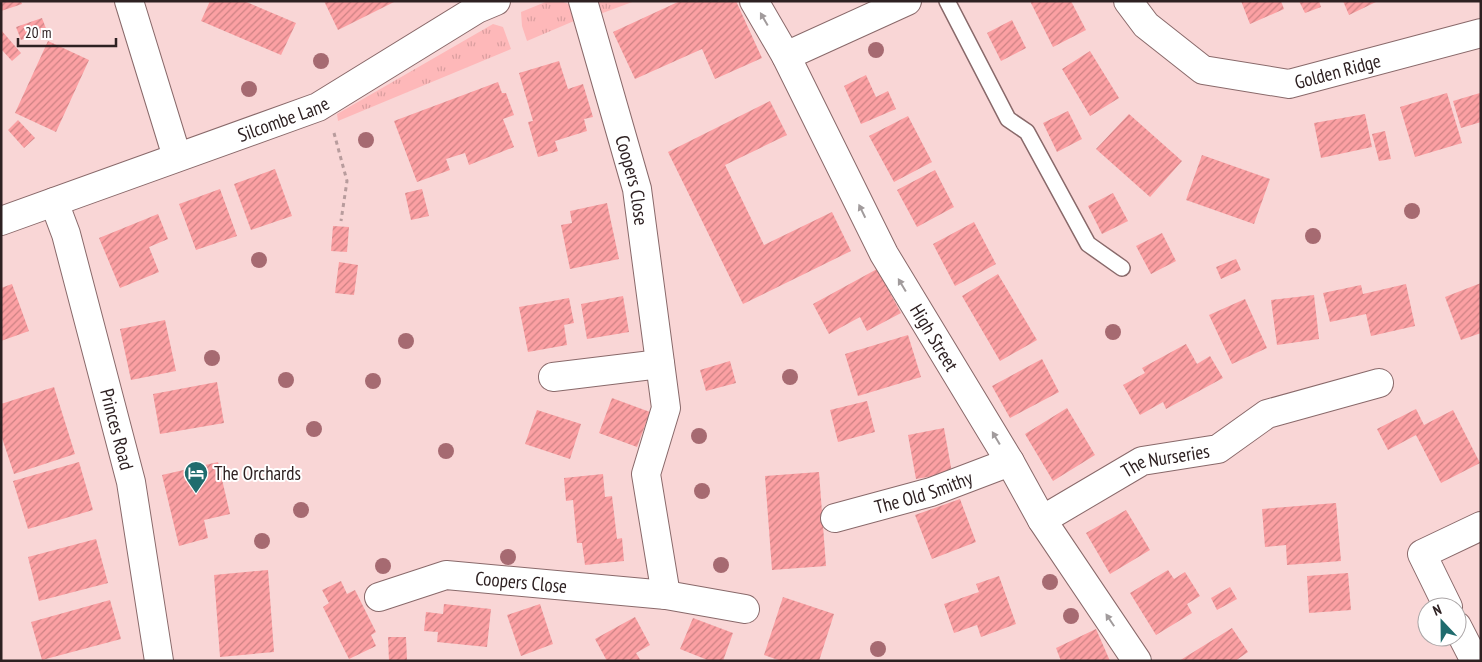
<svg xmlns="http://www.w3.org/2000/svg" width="1482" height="662" font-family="'PT Sans Narrow',sans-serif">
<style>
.grass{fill:url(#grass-tufts)}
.building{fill:url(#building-hatch)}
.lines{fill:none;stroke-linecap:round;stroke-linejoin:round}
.lane-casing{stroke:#89696a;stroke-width:18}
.street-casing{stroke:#89696a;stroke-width:30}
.path{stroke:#b89c9d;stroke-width:3;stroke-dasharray:4 4;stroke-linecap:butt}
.lane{stroke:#fff;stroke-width:15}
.street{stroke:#fff;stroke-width:28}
.tree{fill:#a66a71}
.oneway{fill:#a19b9c}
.labels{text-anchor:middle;stroke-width:4;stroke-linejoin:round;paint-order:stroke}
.street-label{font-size:19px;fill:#2e2122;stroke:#fff}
.poi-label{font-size:19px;fill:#2e2122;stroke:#fff;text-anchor:start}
</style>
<defs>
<pattern id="grass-tufts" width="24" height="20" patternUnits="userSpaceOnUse" patternTransform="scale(1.25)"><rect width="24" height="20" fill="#feb8b9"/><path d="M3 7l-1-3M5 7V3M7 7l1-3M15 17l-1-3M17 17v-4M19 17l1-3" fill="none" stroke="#da9e9f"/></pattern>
<pattern id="building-hatch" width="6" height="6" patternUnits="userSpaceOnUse" patternTransform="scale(1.25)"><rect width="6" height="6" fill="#fca0a3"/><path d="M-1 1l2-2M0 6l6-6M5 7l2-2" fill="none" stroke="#cc8284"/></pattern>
</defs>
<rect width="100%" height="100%" fill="#f9d6d6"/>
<path class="grass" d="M548 1H561L571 5 574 21 527 41 522 26 521 12Z
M599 1H635L600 14Z
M493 24 503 27 511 49 338 121 337 114Z"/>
<path class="building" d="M1 1H21L22 4 1 11Z
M210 1H244L296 23 281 55 201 21Z
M324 1H396L338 30Z
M680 1H736L762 58 715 79 702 49 635 79 613 32Z
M1030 1H1071L1086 30 1053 47Z
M1241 1H1281L1284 9 1250 24Z
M1299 1H1319L1321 7 1305 13Z
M1343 1H1378L1349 15Z
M42 18 47 31 21 40 16 27Z
M1012 20 1026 48 1001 61 987 33Z
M1 30 21 53 12 61 1 49Z
M48 41 89 60 56 132 15 113Z
M1090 51 1119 98 1090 116 1062 69Z
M559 61 568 89 583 84 593 117 584 119 587 131 555 141 558 151 538 157 528 122 533 121 519 73Z
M866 75 876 97 888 91 896 109 861 124 844 86Z
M498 82 502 93H506L514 115 503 119 514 147 469 165 465 153 446 159 450 170 417 182 394 121Z
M1447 93 1462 143 1415 157 1400 107Z
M1480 93 1481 122 1461 128 1453 101Z
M770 101 787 135 725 165 764 245 832 212 851 251 743 304 668 152Z
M1068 111 1082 139 1057 152 1043 123Z
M1129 114 1182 161 1150 197 1096 149Z
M1365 114 1372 147 1321 158 1314 123Z
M908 116 932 162 894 182 869 136Z
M18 120 35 138 24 148 8 130Z
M1385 131 1391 159 1379 161 1372 134Z
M1202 155 1270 179 1254 224 1186 200Z
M275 169 292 216 251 230 234 184Z
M935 170 954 207 917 227 897 190Z
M220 189 237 236 196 250 179 204Z
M422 189 429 216 411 220 405 193Z
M1113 193 1128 221 1102 234 1088 206Z
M607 203 619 259 570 269 561 225 572 223 570 211Z
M158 214 168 239 149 247 159 272 120 288 99 238Z
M974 222 996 264 955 286 933 244Z
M333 226 349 227 347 252 331 251Z
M1162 233 1176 261 1151 274 1136 246Z
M1236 259 1241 270 1221 279 1216 267Z
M339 262 358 265 354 295 335 293Z
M877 269 901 313 867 331 860 317 829 334 813 304Z
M998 274 1037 340 1000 361 962 296Z
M1481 283V333L1461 340 1445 297Z
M12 284 29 331 1 341V288Z
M1406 284 1415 326 1371 336 1366 314 1330 322 1323 293 1361 285 1363 294Z
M1314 295 1319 339 1277 345 1271 300Z
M623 296 629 332 587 339 581 304Z
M569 298 574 323 564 325 567 345 528 352 519 307Z
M1245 299 1267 348 1232 364 1209 315Z
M165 320 176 371 131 380 120 329Z
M908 335 921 377 858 396 845 354Z
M1186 344 1197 364 1210 356 1223 378 1166 409 1163 402 1140 415 1123 385 1145 373 1142 368Z
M1042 359 1059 392 1010 418 992 386Z
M730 361 736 383 706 391 700 370Z
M217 382 224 423 160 434 153 394Z
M54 387 75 454 14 474 1 435V404Z
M612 398 650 412 637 447 599 433Z
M867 401 875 432 838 442 830 410Z
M1067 408 1095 455 1053 481 1025 434Z
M1416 409 1424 425 1453 410 1480 463 1441 483 1416 435 1388 450 1377 429Z
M537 410 581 424 570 459 525 444Z
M944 428 952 473 916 479 908 435Z
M79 462 93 510 28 529 13 481Z
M218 462 230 514 204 520 208 538 179 546 162 475Z
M819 472 826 566 772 570 765 476Z
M603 474 605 497 612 496 617 539 622 538 624 561 585 565 582 543H577L573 500 566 501 564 478Z
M960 499 976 542 932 559 915 515Z
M1336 503 1341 561 1287 565 1286 545 1265 547 1262 509Z
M1126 510 1150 550 1110 574 1086 533Z
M96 539 108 583 39 601 28 557Z
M268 570 274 652 220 657 214 575Z
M1168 570 1174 579 1185 572 1200 596 1187 604 1192 613 1156 635 1130 593Z
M1348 573 1351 610 1309 613 1307 576Z
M999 576 1016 624 981 637 977 625 954 633 944 604 979 592 976 584Z
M341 581 347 594 355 590 376 632 371 635 376 646 349 659 323 607 329 603 322 590Z
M1230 587 1237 599 1217 610 1211 598Z
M783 597 834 614 819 661H781L764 655Z
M110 600 121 639 42 660 31 622Z
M444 604 491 609 487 647 437 642 438 632 424 631 426 612 443 614Z
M540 604 553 644 521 656 507 615Z
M635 617 650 645 636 653 641 661H607L595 639Z
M693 618 733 633 723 661H710L680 649Z
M1232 628 1248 652 1235 661H1179Z
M1096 629 1110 661H1061L1056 648Z
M388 637H406L407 661H389Z"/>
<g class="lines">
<g class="lane-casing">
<path id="lane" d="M947 1 1008 119 1027 132 1088 244 1122 268"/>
</g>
<g class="street-casing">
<g id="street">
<path d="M129 1 177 157"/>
<path id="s1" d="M583 1 637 189 666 408 646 474 666 595"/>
<path id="s2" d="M754 1 786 56 884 254 1010 462 1042 520 1137 661"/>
<path id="s3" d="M1128 1 1146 25 1203 70 1289 84 1481 33"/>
<path d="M786 56 907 1"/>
<path id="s4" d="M54 202 66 234 131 482 159 661"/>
<path id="s5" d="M1 221 318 107 477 9 496 1"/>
<path d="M553 377 660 364"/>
<path id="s6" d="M835 518 931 492 1010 462"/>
<path id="s7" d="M1042 520 1142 461 1218 449 1267 414 1379 383"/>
<path id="s8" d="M379 597 446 575 666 595 745 609"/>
<path d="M1448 607 1422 554 1481 526"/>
<path d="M1457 626 1475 661"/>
</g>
</g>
<path class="path" d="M334 133 347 181 341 221"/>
<use href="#lane" class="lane"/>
<use href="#street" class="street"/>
</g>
<g class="tree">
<circle cx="876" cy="50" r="8"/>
<circle cx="321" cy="61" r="8"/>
<circle cx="249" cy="89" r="8"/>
<circle cx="366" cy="140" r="8"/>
<circle cx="1412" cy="211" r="8"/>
<circle cx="1313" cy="236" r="8"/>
<circle cx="259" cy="260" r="8"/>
<circle cx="1113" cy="332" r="8"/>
<circle cx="406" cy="341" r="8"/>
<circle cx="212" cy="358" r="8"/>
<circle cx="790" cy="377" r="8"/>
<circle cx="286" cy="380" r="8"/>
<circle cx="373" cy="381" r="8"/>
<circle cx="314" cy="429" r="8"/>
<circle cx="699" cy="436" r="8"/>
<circle cx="446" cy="451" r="8"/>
<circle cx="702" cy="491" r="8"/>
<circle cx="301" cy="510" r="8"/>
<circle cx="262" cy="541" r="8"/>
<circle cx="508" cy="557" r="8"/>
<circle cx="721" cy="565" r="8"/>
<circle cx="383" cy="566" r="8"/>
<circle cx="1050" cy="582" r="8"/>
<circle cx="1071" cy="616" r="8"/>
<circle cx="878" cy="649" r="8"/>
</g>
<defs><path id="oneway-solid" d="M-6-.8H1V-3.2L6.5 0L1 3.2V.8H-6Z" transform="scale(1.25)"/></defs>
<g class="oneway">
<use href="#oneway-solid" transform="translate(764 19) rotate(-120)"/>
<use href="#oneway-solid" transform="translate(862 211) rotate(-116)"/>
<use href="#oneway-solid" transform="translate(902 285) rotate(-121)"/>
<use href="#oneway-solid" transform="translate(996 438) rotate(-121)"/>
<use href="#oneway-solid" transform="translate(1110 620) rotate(-124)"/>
</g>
<defs>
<g id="hotel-pin" transform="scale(1.25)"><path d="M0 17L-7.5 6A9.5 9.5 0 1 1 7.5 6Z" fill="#206c6e" stroke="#fff"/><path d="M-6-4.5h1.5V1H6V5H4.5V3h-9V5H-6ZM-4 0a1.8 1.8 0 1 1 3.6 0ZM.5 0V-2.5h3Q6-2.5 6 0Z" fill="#fff"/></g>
</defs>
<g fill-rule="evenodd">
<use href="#hotel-pin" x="196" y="473"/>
</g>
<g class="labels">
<g class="street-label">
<text dy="7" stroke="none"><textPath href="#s3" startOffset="240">Golden Ridge</textPath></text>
<text dy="7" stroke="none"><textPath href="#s5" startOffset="300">Silcombe Lane</textPath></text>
<text dy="7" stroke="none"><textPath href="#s1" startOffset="186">Coopers Close</textPath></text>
<text dy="7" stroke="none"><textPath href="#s2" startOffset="382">High Street</textPath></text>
<text dy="7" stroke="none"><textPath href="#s4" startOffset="236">Princes Road</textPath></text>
<text dy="7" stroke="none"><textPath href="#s7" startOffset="139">The Nurseries</textPath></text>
<text dy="7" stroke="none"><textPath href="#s6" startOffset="92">The Old Smithy</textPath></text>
<text dy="7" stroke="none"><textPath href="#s8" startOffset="146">Coopers Close</textPath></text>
</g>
<g class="poi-label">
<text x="214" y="480">The Orchards</text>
</g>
</g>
<rect width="1482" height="662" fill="none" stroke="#2e2122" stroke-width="5"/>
<g transform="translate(1442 622) rotate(338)"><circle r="24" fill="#ffffff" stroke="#aba6a7"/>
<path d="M0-4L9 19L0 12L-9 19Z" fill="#206c6e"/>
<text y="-8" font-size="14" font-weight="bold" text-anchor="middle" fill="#2e2122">N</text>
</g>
<path d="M18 38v8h98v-8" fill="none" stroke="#2e2122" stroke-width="2.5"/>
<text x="25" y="38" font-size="15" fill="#2e2122" stroke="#ffffff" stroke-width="4" paint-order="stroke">20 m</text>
</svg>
